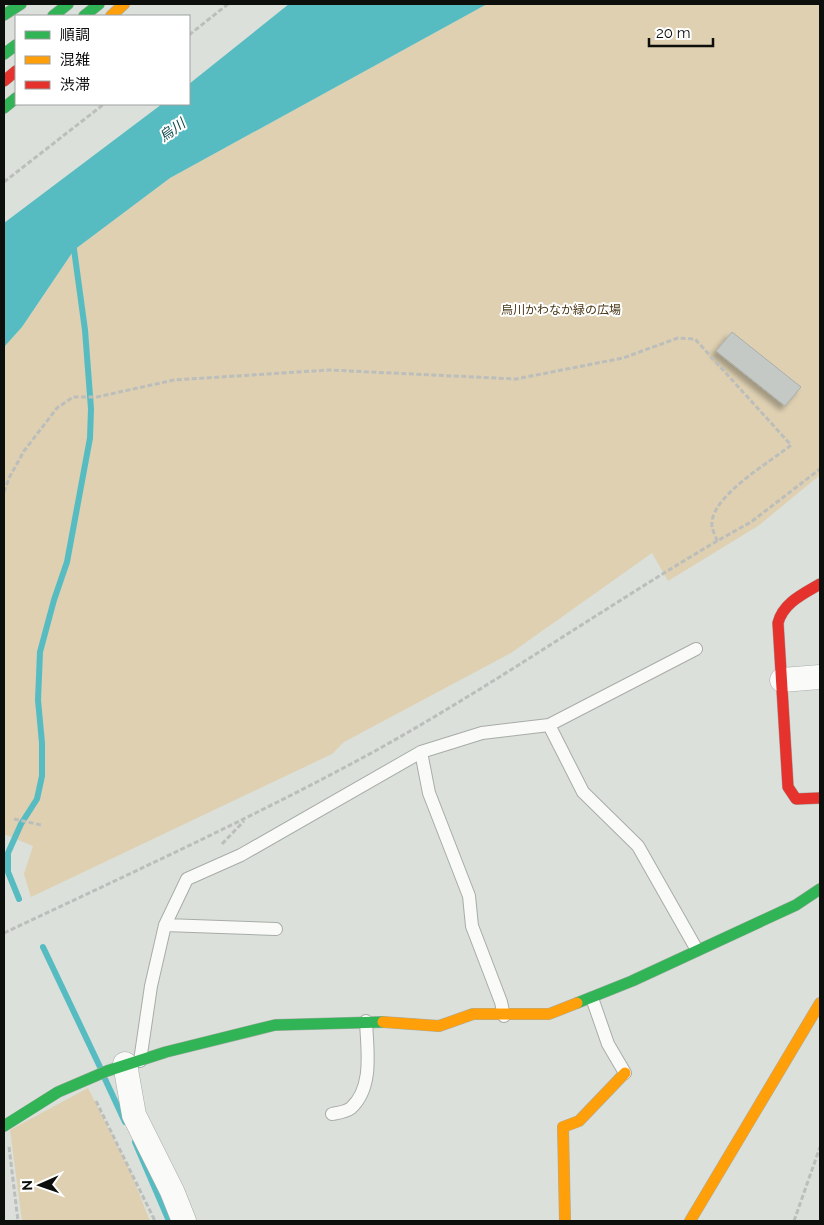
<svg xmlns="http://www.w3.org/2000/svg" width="824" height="1225" font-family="Raleway,'Noto Sans JP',sans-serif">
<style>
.green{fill:#ded0b1}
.water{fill:#56bcc2}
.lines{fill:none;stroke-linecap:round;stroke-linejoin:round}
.stream{stroke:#56bcc2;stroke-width:6}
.building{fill:#c4c9c5;stroke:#aaaeab;filter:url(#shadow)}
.lane-casing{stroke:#a8aca8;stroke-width:14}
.street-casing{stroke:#a8aca8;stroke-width:25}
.fast-casing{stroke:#a8aca8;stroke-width:12}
.slow-casing{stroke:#a8aca8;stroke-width:12}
.jam-casing{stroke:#a8aca8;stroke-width:12}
.path{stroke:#bcbebc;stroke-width:3;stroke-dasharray:5 2.5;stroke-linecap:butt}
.lane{stroke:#fafaf9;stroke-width:12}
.street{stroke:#fafaf9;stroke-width:24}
.fast{stroke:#30b455;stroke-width:11}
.slow{stroke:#ff9f0a;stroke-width:11}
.jam{stroke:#e5322d;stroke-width:11}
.labels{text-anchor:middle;stroke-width:4;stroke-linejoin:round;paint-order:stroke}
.park-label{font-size:12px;fill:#483613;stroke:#fff}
.water-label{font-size:14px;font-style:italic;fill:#0d474b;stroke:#fff}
</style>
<defs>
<filter id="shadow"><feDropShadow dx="-4.5" dy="4.5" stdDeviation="2.5" flood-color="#0004"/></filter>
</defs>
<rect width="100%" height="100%" fill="#dbe0da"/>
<path class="green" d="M487 4H820V475L758 526 668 581 652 553 511 653 344 742 332 754 31 897 24 874 33 846 4 834V347L22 327 74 250 170 178Z
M88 1088 130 1171 150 1221H22L10 1130Z"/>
<path class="water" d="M289 4H487L170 178 74 250 22 327 4 347V223L162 104H189V84Z"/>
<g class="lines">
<path class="stream" d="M19 899 8 872V853L21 824 37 799 42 776V743L38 700 40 652 54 600 67 562 90 438 91 409 85 330 73 242
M43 947 100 1067
M105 1079 125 1122
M135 1142 169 1221"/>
</g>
<path class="building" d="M732 332 801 387 785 406 716 351Z"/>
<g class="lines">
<g class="lane-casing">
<path id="lane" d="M549 725 583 792 638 846 697 950
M421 752 429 793 469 896 472 926 501 1002 504 1016
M165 925 276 929
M592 998 608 1044 625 1073
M140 1061 151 986 165 925 187 879 241 855 421 752 482 733 549 725 696 649
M332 1114C337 1113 346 1112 351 1108 374 1087 367 1049 366 1021"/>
</g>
<g class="street-casing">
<path id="street" d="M782 680 820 677
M125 1064 134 1115 172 1191 184 1221"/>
</g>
<g class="fast-casing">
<path id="fast" d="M4 15 21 4
M53 16 68 4
M84 16 99 4
M4 54 16 45
M4 108 16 98
M577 1003 632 981 796 905 820 889
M4 1126 58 1092 107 1071 166 1052 275 1025 383 1022"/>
</g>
<g class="slow-casing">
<path id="slow" d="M111 16 124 4
M383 1022 439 1026 473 1014H549L577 1003
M565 1221 563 1127 579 1121 625 1073
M690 1221 820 1003"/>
</g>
<g class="jam-casing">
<path id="jam" d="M4 81 16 71
M820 584C803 594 783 603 778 623L788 787 796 799 820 798"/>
</g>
<path class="path" d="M189 35 228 4
M4 182 104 104
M4 492 9 478 24 451 57 408 73 397H97L174 380 329 370 516 379 623 358 678 338 695 339 791 445C771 462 708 497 712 527 713 531 716 537 717 541L751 522 820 469
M14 819 41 825
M222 844 244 821
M4 933C129 874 254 817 375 751 492 686 602 609 717 541
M96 1101 155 1221
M9 1147 18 1221
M794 1221 820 1147"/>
<use href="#lane" class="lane"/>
<use href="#street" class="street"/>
<use href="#fast" class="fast"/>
<use href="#slow" class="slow"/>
<use href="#jam" class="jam"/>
</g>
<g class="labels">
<g class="park-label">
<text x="561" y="314">烏川かわなか緑の広場</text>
</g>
<g class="water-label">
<text transform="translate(172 130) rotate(-36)" y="5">烏川</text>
</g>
</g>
<rect width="824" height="1225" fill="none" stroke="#0c0f0c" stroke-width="10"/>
<rect x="15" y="15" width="175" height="90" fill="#ffffff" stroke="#9e9f9e"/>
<rect x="25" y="31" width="25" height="8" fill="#30b455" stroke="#9e9f9e"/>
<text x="60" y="40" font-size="15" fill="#0c0f0c">順調</text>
<rect x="25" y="56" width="25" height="8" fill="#ff9f0a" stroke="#9e9f9e"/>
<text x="60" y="65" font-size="15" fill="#0c0f0c">混雑</text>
<rect x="25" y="81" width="25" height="8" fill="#e5322d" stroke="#9e9f9e"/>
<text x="60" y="90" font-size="15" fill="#0c0f0c">渋滞</text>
<g transform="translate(40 1185) rotate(268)" stroke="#ffffff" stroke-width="4" paint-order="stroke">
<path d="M0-4L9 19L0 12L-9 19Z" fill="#0c0f0c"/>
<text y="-8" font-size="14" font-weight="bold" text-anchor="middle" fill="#0c0f0c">N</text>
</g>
<path d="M649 38v8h64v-8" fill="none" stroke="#0c0f0c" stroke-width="2.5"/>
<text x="656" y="38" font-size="15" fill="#0c0f0c" stroke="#ffffff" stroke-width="4" paint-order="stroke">20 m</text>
</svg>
